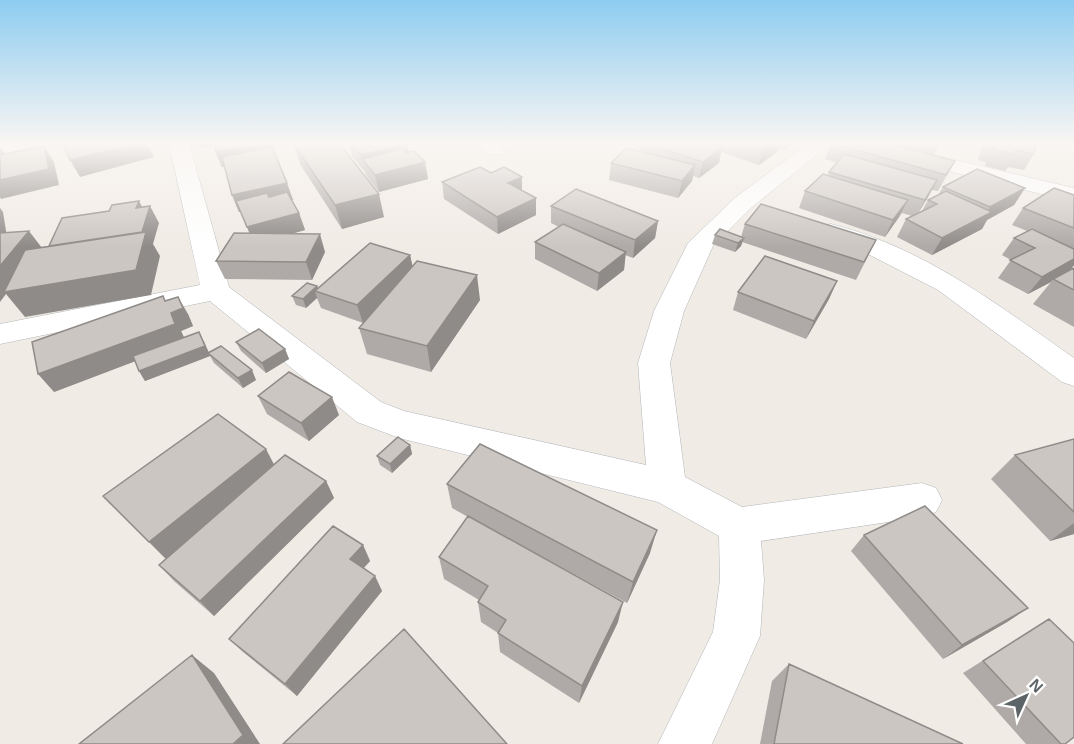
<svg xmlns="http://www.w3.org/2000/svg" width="1074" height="744" font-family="Helvetica,sans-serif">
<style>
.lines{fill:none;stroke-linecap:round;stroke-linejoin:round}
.street-casing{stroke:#b1b6b9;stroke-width:1}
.street{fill:#fff;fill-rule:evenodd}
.wall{fill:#afaaa7}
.shaded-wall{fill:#8f8b88}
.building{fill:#ccc6c2;stroke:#8f8b88;stroke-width:1.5}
</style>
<rect width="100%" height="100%" fill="#f1ebe5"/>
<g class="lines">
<g class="street-casing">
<path id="street" d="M0 143H33L30 147 0 155Z
M169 143H189L229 287 381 402 404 411 646 465 638 363 654 311 688 243 736 197 809 143H832L752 207 713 246 684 311 670 363 685 477 742 507 922 483 936 488 942 500 936 512 922 517 761 541 764 580 760 636 712 744H658L713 632 720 580 719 536 658 502 399 438 357 422 210 301 0 344V324L200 285Z
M479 143H499L504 150 501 154H487Z
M847 143H883L1074 188V202L850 147Z
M831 224C923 247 998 305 1074 358V386L1062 382 938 290 864 252 822 237 818 232 822 227Z"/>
</g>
<use href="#street" class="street"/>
</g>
<path class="wall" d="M197 143H275H273V150L293 200H292L299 213 305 230 291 234 325 252 312 280 225 279 216 261 250 234 240 211 239 212 232 195 224 167H222L215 151 216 145 200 148Z
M293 143 384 217 342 229 300 164Z
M349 143H407L409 152 425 162 428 179 379 192 366 175 365 172 352 156Z
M640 143H793L783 150 778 149 777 152 759 165 721 152 719 163 699 178 693 176 692 181 678 198 609 180 611 163 639 151Z
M831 143 892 144 893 143H941L934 155 955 161 938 191 932 190 918 213 922 211 928 200 938 195 943 187 1025 188 1014 205 987 220 982 229 932 255 897 237 906 219 912 216 902 213 885 237 799 208 805 191 828 175 829 172 837 163 825 159Z
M983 143H1036L1034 154 1024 170 1008 167 1005 171 985 166 986 162 978 160Z
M491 173 522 177V191L536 215 498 234 444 199 442 182Z
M1074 195V265L1070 270 1074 268V327L1033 304 1051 282 1028 294 998 278 1011 260 1002 255 1014 238 1027 231 1012 225 1023 208Z
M551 206 658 221 655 238 633 258 625 255 624 270 597 291 535 259V242L559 227 551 223Z
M745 224 867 258 856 280 742 242 741 246 735 252 712 244 715 235 741 237Z
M410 255 412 266 480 300 431 372 367 354 359 328 372 313 363 323 321 308 317 298 306 308 296 305 292 296 317 286 318 288Z
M837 281 829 299 806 339 733 310 738 292Z
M166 301 188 314 193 326 181 331 184 337 204 341 209 353 256 380 243 388 214 363 210 356 145 381 139 371 135 361 54 392Z
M236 342 285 349 289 359 266 373 241 351Z
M258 396 339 415 309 441 267 414Z
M1074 439V534L1050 541 991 479 1015 455Z
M410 445 412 454 392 473 380 465 377 456Z
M274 464 326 481 334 498 214 616 174 581 159 565 166 559 103 496Z
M447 484 650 553 627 603 491 529 618 622 579 703 500 652 498 633 481 622 478 602 479 600 444 579 439 557 468 517 452 508Z
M864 535 1028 608 1007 622 943 659 851 551Z
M363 545 370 561 364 568 375 576 382 591 297 696 243 652 229 639Z
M1049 619 1065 744H1026L963 673Z
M789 664 963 744H760L772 681Z"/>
<path class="shaded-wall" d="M141 143H147L154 157 80 177 70 160Z
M197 143H227L200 148Z
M258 143H275H273L274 160 222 167 215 151Z
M396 143H407L409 156 362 159 361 155Z
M564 143H579L564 147Z
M772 143H779L777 152 759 165 763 149Z
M785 143H793L783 150Z
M0 146 5 154 0 172Z
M44 146 54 162 59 185 1 199 0 197V180Z
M722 147 719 163 699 178 703 162Z
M425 162 428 179 379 192 375 175Z
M695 165 692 181 678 198 682 181Z
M522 177V193L508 183Z
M937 180 928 197 916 217 925 200Z
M287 183 293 200 239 212 232 195Z
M1025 188 1014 205 987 220 982 229 932 255 942 238 985 216 990 207Z
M379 194 384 217 342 229 335 205Z
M536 198V215L498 234 497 217Z
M908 200 899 217 885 237 893 220Z
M139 201 147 216 150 206 159 223 153 244 160 256 151 295 25 317 6 294 0 302V266L29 231 42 248 141 253 136 208Z
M0 208 3 212 7 237 0 239Z
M299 213 305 230 254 244 247 227Z
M658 221 655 238 633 258 635 240Z
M320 234 325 252 312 280 306 262Z
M744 238 741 246 735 252 738 243Z
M626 252 624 270 597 291 599 273Z
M410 255 414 272 363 323 357 305Z
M1074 259V265L1070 271 1053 279 1051 282 1028 294 1042 277Z
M477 275 480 300 431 372 427 346Z
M837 281 829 299 806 339 814 321Z
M317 286 319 292 315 291 317 298 306 308 303 299Z
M163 296 172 312 178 297 188 314 193 326 181 331 186 342 54 392 38 374 171 313Z
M199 332 210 355 208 353 210 356 145 381 139 371Z
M285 349 289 359 266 373 262 363Z
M252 370 256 380 243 388 238 378Z
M332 397 339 415 309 441 301 423Z
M410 445 412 454 392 473 390 464Z
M266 449 279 474 171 564 149 542Z
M326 481 334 498 214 616 200 601Z
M1074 523V534L1050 541Z
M657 530 650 553 627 603 633 582Z
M363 545 370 561 358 574 350 559Z
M375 576 382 591 297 696 285 684Z
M623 602 618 622 579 703 582 686Z
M1028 608 1007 622 943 659 962 645Z
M192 655 214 673 260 744H233Z"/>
<path class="building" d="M63 143H141L70 160Z
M216 143H268V144L215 151Z
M293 143H339L379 194 335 205Z
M351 143H397L400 146 361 155Z
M644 143H709L722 147 703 162Z
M746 143H772L763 149Z
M831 143H888L955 161 946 175Z
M987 143H1036L1034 154 1016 150 1015 154 994 150 995 146 987 144Z
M44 146 49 169 0 180V155Z
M272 147 287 183 232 195 222 157Z
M626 148 695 165 682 181 611 163Z
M402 149 405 153 414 151 425 162 375 175 362 159Z
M844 154 937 180 925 200 829 172Z
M480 167 491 173 504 167 522 177 508 183 536 198 497 217 442 182Z
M977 169 1025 188 990 207 943 187Z
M823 174 908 200 893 220 805 191Z
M1054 188 1074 195V228L1023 208Z
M576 189 658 221 635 240 551 206Z
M946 191 992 212 942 238 906 219 937 204 928 200Z
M287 192 299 213 247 227 236 201 267 193 269 197Z
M139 201 136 208 150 206 142 232 49 246 62 218 109 211 112 205Z
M761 204 876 240 864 262 745 224Z
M563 224 626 252 599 273 535 242Z
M720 229 744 238 738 243 715 235Z
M1032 229 1074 249V259L1042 277 1010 260 1035 248 1014 238Z
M29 231 0 266V233Z
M146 232 136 270 4 292 25 250Z
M234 233 320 234 306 262 216 261Z
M370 243 410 255 357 305 315 291Z
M765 256 837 281 814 321 738 292Z
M417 261 477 275 427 346 359 328Z
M1074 268V290L1053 279Z
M307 283 317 286 303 299 292 296Z
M163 296 165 301 178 297 183 308 171 313 175 324 38 374 32 342Z
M259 329 285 349 262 363 236 342Z
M199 332 205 346 139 371 133 356Z
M221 346 252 370 238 378 208 353Z
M289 372 332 397 301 423 258 396Z
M218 414 266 449 149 542 103 496Z
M398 437 410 445 390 464 377 456Z
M1074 439V512L1015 455Z
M480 444 657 530 633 582 447 484Z
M285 455 326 481 200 601 159 565Z
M925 506 1028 608 962 645 864 535Z
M468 516 623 602 582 686 498 633 506 620 478 602 488 586 439 557Z
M333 526 363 545 350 559 375 576 285 684 229 639Z
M1049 619 1074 643V737L1065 744H1061L983 661Z
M404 629 507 744H283Z
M192 655 243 735 233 744H79Z
M789 664 963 744H774Z"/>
<linearGradient id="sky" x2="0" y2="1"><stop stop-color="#8eccf1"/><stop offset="0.58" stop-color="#f9f6f3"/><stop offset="1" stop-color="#f9f6f3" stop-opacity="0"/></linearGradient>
<rect width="1074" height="247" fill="url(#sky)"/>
<g transform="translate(1026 696) rotate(45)" stroke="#ffffff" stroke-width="4.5" paint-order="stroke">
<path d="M0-4.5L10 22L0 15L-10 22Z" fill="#5d6467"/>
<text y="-9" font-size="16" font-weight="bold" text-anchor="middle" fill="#5d6467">N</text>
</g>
</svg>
